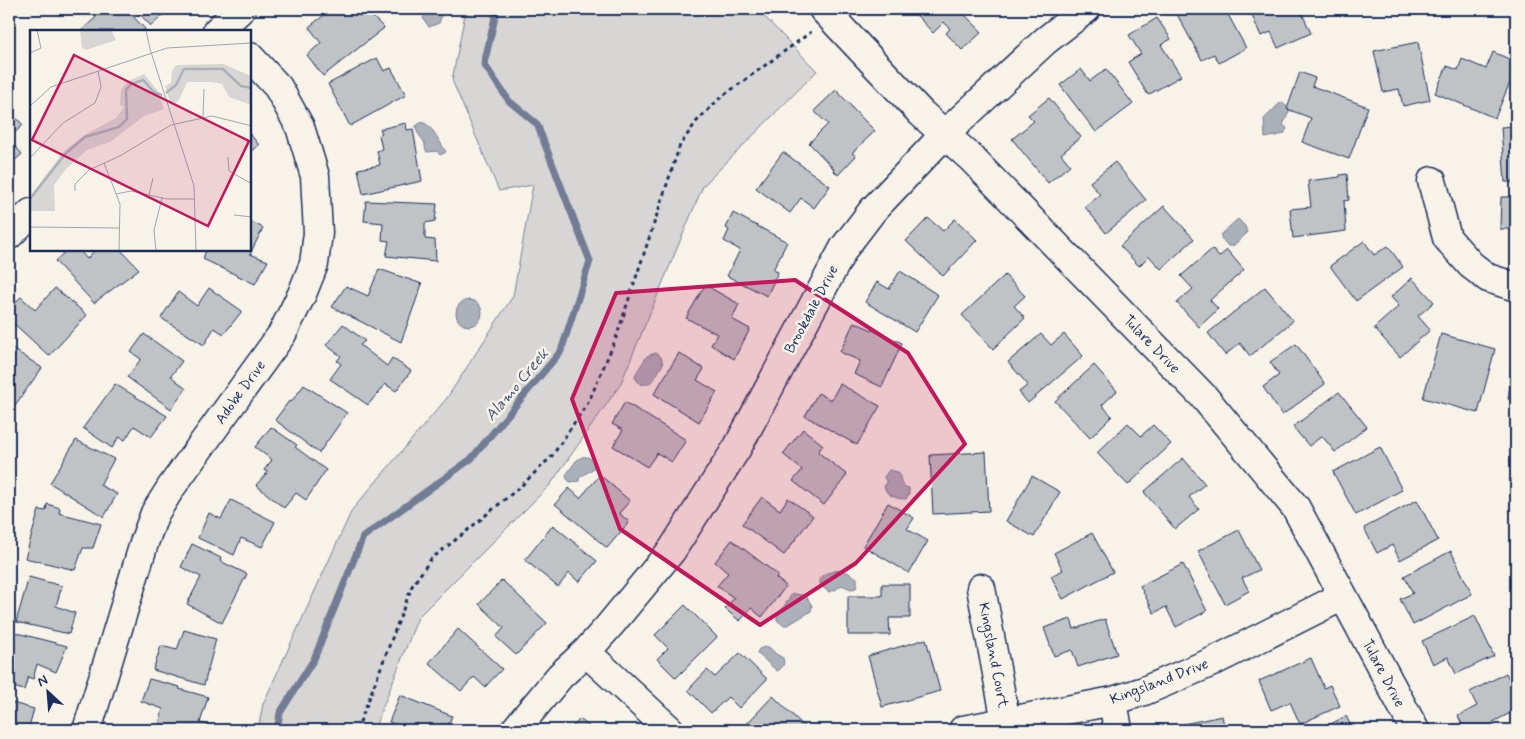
<svg xmlns="http://www.w3.org/2000/svg" width="1525" height="739" font-family="Mynerve,sans-serif">
<style>
.green{fill:#d7d6d4;stroke:#798299}
.water{fill:#acb0b9;stroke:#727c95}
.lines{fill:none;stroke-linecap:round;stroke-linejoin:round}
.stream{stroke:#727c95;stroke-width:7}
.building{fill:#c0c3c5;stroke:#1b2f5e}
.minor-casing{stroke:#1b2f5e;stroke-width:31}
.path{stroke:#1b2f5e;stroke-width:3;stroke-dasharray:4 4;stroke-linecap:butt}
.minor{stroke:#f7f3e8;stroke-width:28}
.marked{fill:#c2185b;fill-opacity:0.2;stroke:#c2185b;stroke-width:4;stroke-linejoin:round}
.labels{text-anchor:middle;stroke-width:5;stroke-linejoin:round;paint-order:stroke}
.street-label{font-size:15px;fill:#1b2f5e;stroke:#f7f3e8}
.water-label{font-size:16px;font-style:italic;fill:#465679;stroke:#f7f3e8}
.inset-river{fill:none;stroke:#acb0b9;stroke-width:2.5}
.inset-road{fill:none;stroke:#9fa5b1;stroke-width:1}
.view{fill:#c2185b;fill-opacity:0.15;stroke:#c2185b;stroke-width:2.5}
.inset-edge{fill:none;stroke:#1b2f5e;stroke-width:2.5}
</style>
<rect width="100%" height="100%" fill="#f7f3e8"/>
<filter id="ink" filterUnits="userSpaceOnUse"><feTurbulence type="fractalNoise" baseFrequency=".02" numOctaves="2"/><feDisplacementMap in="SourceGraphic" scale="10" xChannelSelector="R" yChannelSelector="G"/><feConvolveMatrix kernelMatrix="1 2 1 2 8 2 1 2 1" color-interpolation-filters="sRGB"/></filter>
<g filter="url(#ink)">
<path class="green" d="M466 9H757L817 71 703 186 620 385 550 485 418 617 374 730H258L263 704 352 510 447 398 513 296 533 185 499 191 452 80Z"/>
<path class="water" d="M429 9H444L439 23 429 27 423 18 429 11Z
M1281 102 1290 109 1283 125 1287 128 1284 134 1265 138 1264 119Z
M422 122C433 126 440 143 446 152L440 155 437 151 427 152C425 149 425 147 425 144 422 137 416 134 416 126Z
M1238 219 1245 226 1247 233 1233 246H1228L1221 238V234Z
M456 313a13 13 0 1 1 26 0a13 13 0 1 1-26 0Z
M656 353 661 357 663 364C657 373 653 387 640 384L636 379 635 375 647 356Z
M582 457C590 456 594 460 594 468L579 478V481L570 482 567 479 566 475 576 461Z
M889 470 898 472C902 479 899 486 909 488V493L906 499C897 499 886 496 884 486L887 483 884 477Z
M839 570 845 571 857 578V585L856 588 851 589 842 585 835 590 829 592 821 586 819 579 827 573Z
M792 594H796L806 596 812 606 811 611 788 625H783L777 620V617Z
M765 647H769L776 654 783 658C785 664 783 668 777 671L757 653 759 649Z"/>
<g class="lines">
<path class="stream" d="M277 730 280 713 314 659 363 537 471 459 561 351 590 261 537 124 509 101 484 64 497 9"/>
</g>
<path class="building" d="M105 9H126L145 29 144 31H81Z
M135 9H170L151 26Z
M332 9H339L342 13 352 9 356 15H371L384 28 323 76 307 55 321 43 309 27Z
M911 9H959L982 32 962 50 946 33 950 29 944 22 933 33Z
M1174 9H1225L1246 48 1219 63 1214 54 1202 60Z
M1249 9H1300L1311 33 1278 48 1271 32 1261 36Z
M1157 18 1171 39 1161 45 1181 76 1148 95 1128 62 1141 54 1129 35Z
M1418 42 1430 100 1403 106 1399 89 1383 92 1374 51Z
M1493 52 1516 62V68L1495 118 1435 93 1447 66 1458 70 1462 59 1486 69Z
M377 58 384 71 391 68 406 95 350 126 328 84Z
M1081 69 1090 81 1106 69 1133 104 1096 132 1060 85Z
M1300 72 1315 78 1312 86 1368 107 1349 159 1302 142 1311 118 1287 109Z
M836 90 852 107V108L875 131 852 153 856 156 838 175 833 170 834 169 809 143 828 124 814 111Z
M1049 98 1081 137 1061 154 1070 165 1048 183 1012 139 1034 121 1028 115Z
M9 110 23 125 9 138Z
M406 123 407 130 413 129 422 181 363 194 358 169 380 165 377 151 382 149 379 135 382 133 380 129Z
M1516 126V182H1505L1501 127Z
M250 134 259 145 250 152Z
M9 140 22 154 9 166Z
M783 152 830 186 814 208 801 198 790 213 756 188Z
M1115 162 1146 200 1106 233 1085 207 1100 195 1090 182Z
M1347 174 1349 200 1344 201 1346 231 1293 238 1290 209 1311 207 1308 181 1340 177V175Z
M1501 197H1516V229H1500Z
M366 201 437 204 435 221 425 223V239L435 240 436 261 386 256 389 241 382 240 383 223 364 221Z
M1164 206 1194 239 1161 269 1149 256 1139 266 1120 246Z
M733 213 787 242 773 270 778 272 767 296 727 276 740 250 724 241 729 230 726 228Z
M928 218 943 231 955 219 977 240 943 276 906 241Z
M250 221 263 228 250 254 268 261 255 284 203 259 206 250H250Z
M1364 241 1374 255 1388 246 1403 267 1356 301 1330 266Z
M1212 249 1219 257 1227 250 1244 270 1210 300 1218 309 1199 327 1177 303 1193 289 1181 276Z
M67 250H79L87 259 95 250H121L139 269 94 303 55 261Z
M379 269 422 284 401 342 332 307 346 286 368 296Z
M900 271 938 295 915 332 865 302 877 282 889 289Z
M1005 275 1025 296 1014 306 1025 318 993 349 962 315Z
M1412 278 1434 302 1418 316 1430 330 1400 357 1374 328 1399 306 1391 297Z
M705 285 739 304 732 319 750 329 734 359 711 345 717 334 686 318Z
M1265 287 1293 321 1250 356 1240 343 1225 355 1208 333Z
M55 288 87 315 49 356 9 319V308L21 297 35 310Z
M209 288 242 311 224 334 214 328 204 345 161 318 178 292 197 306Z
M854 322 902 343 882 387 854 374 860 361 840 352Z
M343 324 365 341 360 345 387 366 392 358 411 371 396 391 385 384 368 405 330 379 341 364 337 361 341 356 326 345Z
M144 334 182 361 171 376 186 389 171 409 127 377 141 359 131 352Z
M1041 334 1051 345 1064 334 1083 356 1028 403 1019 392 1028 385 1008 362Z
M1441 334 1495 349 1478 413 1423 398Z
M1516 340V401L1508 399Z
M1296 344 1325 384 1282 415 1263 387 1279 375 1270 362Z
M9 346 42 368 10 412H9Z
M679 353 704 369 697 380 717 392 699 422 654 394Z
M1094 365 1117 391 1102 405 1112 416 1090 438 1055 401Z
M115 384 167 416 151 437 134 426 125 440 119 437 112 448 83 428Z
M840 384 880 406 857 445 805 416 818 393 831 400Z
M304 385 347 413 319 453 275 420 289 401 291 402Z
M1339 392 1367 427 1335 452 1322 436 1309 446 1293 427Z
M625 402 686 440 672 462 657 453 647 467 613 446 623 430 612 424Z
M1128 423 1141 436 1153 425 1171 444 1128 485 1097 453Z
M271 427 297 445 295 447 326 470 306 500 296 493 284 508 256 485 268 472 264 470 272 460 255 447Z
M803 429 823 445 818 452 847 475 824 505 793 481 802 470 783 454Z
M76 440 114 459 100 485 117 494 104 517 50 483Z
M1380 447 1402 490 1356 515 1333 472Z
M986 452 989 511 933 514 930 455Z
M1183 458 1205 484 1189 497 1199 509 1175 529 1144 492Z
M600 475 630 501 619 513 629 522 607 548 555 504 569 488 580 498Z
M1032 476 1060 492 1034 537 1006 521Z
M762 497 780 510 788 498 813 516 784 555 742 524Z
M231 500 275 522 262 547 241 538 234 555 198 538 209 513 221 519Z
M1417 500 1438 540 1400 560 1392 545 1377 553 1364 528Z
M888 503 914 518 907 529 928 541 909 573 863 546Z
M47 504 60 508 59 513 101 524 93 548H83L75 570 25 558 39 510 46 511Z
M553 525 597 561 579 582 569 573 558 587 525 560Z
M1239 530 1259 570 1242 578 1249 591 1225 604 1198 551Z
M1092 533 1113 572 1063 599 1051 576 1063 570 1054 553Z
M732 540 778 575 776 578 786 586 762 617 751 608 740 621 725 609 734 598 717 586 728 573 715 562Z
M192 544 221 558 220 561 247 574 222 623 187 604 201 577 181 567Z
M1451 551 1472 594 1413 625 1400 599 1413 593 1404 576Z
M1183 564 1207 611 1176 627 1166 607 1154 613 1140 586Z
M29 577 62 586 56 606 75 613 69 634 16 622Z
M502 580 547 623 516 655 496 637 504 628 479 604Z
M882 584H910V618H889L890 635H848V596H882Z
M685 605 717 637 676 678 657 659 668 648 655 635Z
M1475 616 1494 656 1456 674 1448 657 1433 664 1422 641Z
M1071 619 1074 629 1105 619 1117 654 1078 667 1072 650 1054 656 1044 628Z
M458 629 502 669 485 687 474 677 461 691 429 663Z
M184 630 216 639 204 685 153 670 161 646 177 650Z
M9 631 67 646 56 672 37 664 33 679 28 677 24 690 9 686Z
M926 639 940 691 882 707 868 656Z
M740 653 767 679 739 708 728 697 711 713 688 690 707 670 715 677Z
M1311 658 1324 688 1330 685 1340 706 1300 724 1290 702 1271 710 1259 681Z
M1506 673 1516 693V710L1493 722 1497 730H1465L1458 716 1477 706 1470 692Z
M149 679 180 687 179 689 208 697 200 723 213 726 212 730H162L164 725 159 724 163 709 141 701Z
M400 695 452 716 446 730H406L407 729 389 722Z
M773 696 808 730H741Z
M9 702 34 709 28 730H30H9Z
M1222 716 1225 730H1180L1179 725Z
M1346 716 1353 730H1319Z
M580 719 593 730H569Z"/>
<g class="lines">
<g class="minor-casing">
<path id="minor" d="M823 9 921 113 971 158 1204 397 1296 508 1415 730
M217 31 241 9
M1432 181 1447 238 1471 265 1488 278 1516 287
M9 235 31 213
M981 588 1006 722
M586 652 670 730
M1113 701 1118 730
M87 730 145 540 155 513 172 486 282 334 302 294 314 264 318 233 315 176 300 127 278 87 250 57
M515 730 560 676 586 652 610 625 672 550 737 448 844 248 873 210 944 135 1045 41 1086 9
M963 730 1113 701 1144 691 1210 663 1343 596"/>
</g>
<path class="path" d="M357 730 412 586 431 559 463 534 521 486 552 456 589 401 616 338 680 145 697 121 720 98 811 32"/>
<use href="#minor" class="minor"/>
</g>
</g>
<path class="marked" d="M795 280 908 353 965 444 856 563 760 625 620 529 572 399 616 293Z"/>
<g class="labels">
<g class="street-label">
<text transform="translate(811 309) rotate(-62)" y="5">Brookdale Drive</text>
<text transform="translate(1152 344) rotate(46)" y="5">Tulare Drive</text>
<text transform="translate(240 392) rotate(-54)" y="5">Adobe Drive</text>
<text transform="translate(994 655) rotate(79)" y="5">Kingsland Court</text>
<text transform="translate(1384 673) rotate(62)" y="5">Tulare Drive</text>
<text transform="translate(1159 681) rotate(-21)" y="5">Kingsland Drive</text>
</g>
<g class="water-label">
<text transform="translate(516 384) rotate(-50)" y="6">Alamo Creek</text>
</g>
</g>
<g transform="translate(30 30)">
<rect width="221" height="221" fill="#f7f3e8"/>
<path d="M50 0H81L86 10 56 20 52 18ZM193 34 221 46V75L199 67 192 54 182 52H157L149 70 143 75 140 71 135 56 141 53 142 41 146 35ZM114 44 127 60 134 79 114 86 80 112 57 120 36 139 24 155 25 181H0V166L34 121 56 104 86 88 94 77 90 75 91 60 98 51Z" fill="#d7d6d4"/>
<path class="inset-river" d="M136 63 146 55 154 39H193L211 56 222 58M0 169 36 123 55 107 89 97 97 89 96 60 101 54 113 50 124 62 132 65"/>
<path class="inset-road" d="M116 0 120 19 164 156 166 221M0 23 11 18 7 0M0 76 21 57 137 18 222 13M173 87 174 59M198 127 199 141 222 154M0 128 33 93 65 73 71 57 68 41M74 133 90 174 89 221M45 161V154L59 140 90 126 141 95 182 86 222 96M86 164 101 161 137 169H165M119 165 123 148M204 185 222 187M0 197 90 198M126 221 124 200 132 168"/>
<path class="view" d="M44 25 219 111 178 196 2 110Z"/>
<rect width="221" height="221" class="inset-edge"/>
</g>
<rect width="1525" height="739" fill="none" stroke="#f7f3e8" stroke-width="30"/>
<rect x="15" y="15" width="1495" height="709" fill="none" stroke="#1b2f5e" stroke-width="2" filter="url(#ink)"/>
<g transform="translate(48 692) rotate(334)" stroke="#f7f3e8" stroke-width="4" paint-order="stroke">
<path d="M0-4L9 19L0 12L-9 19Z" fill="#1b2f5e"/>
<text y="-8" font-size="14" font-weight="bold" text-anchor="middle" fill="#1b2f5e">N</text>
</g>
</svg>
